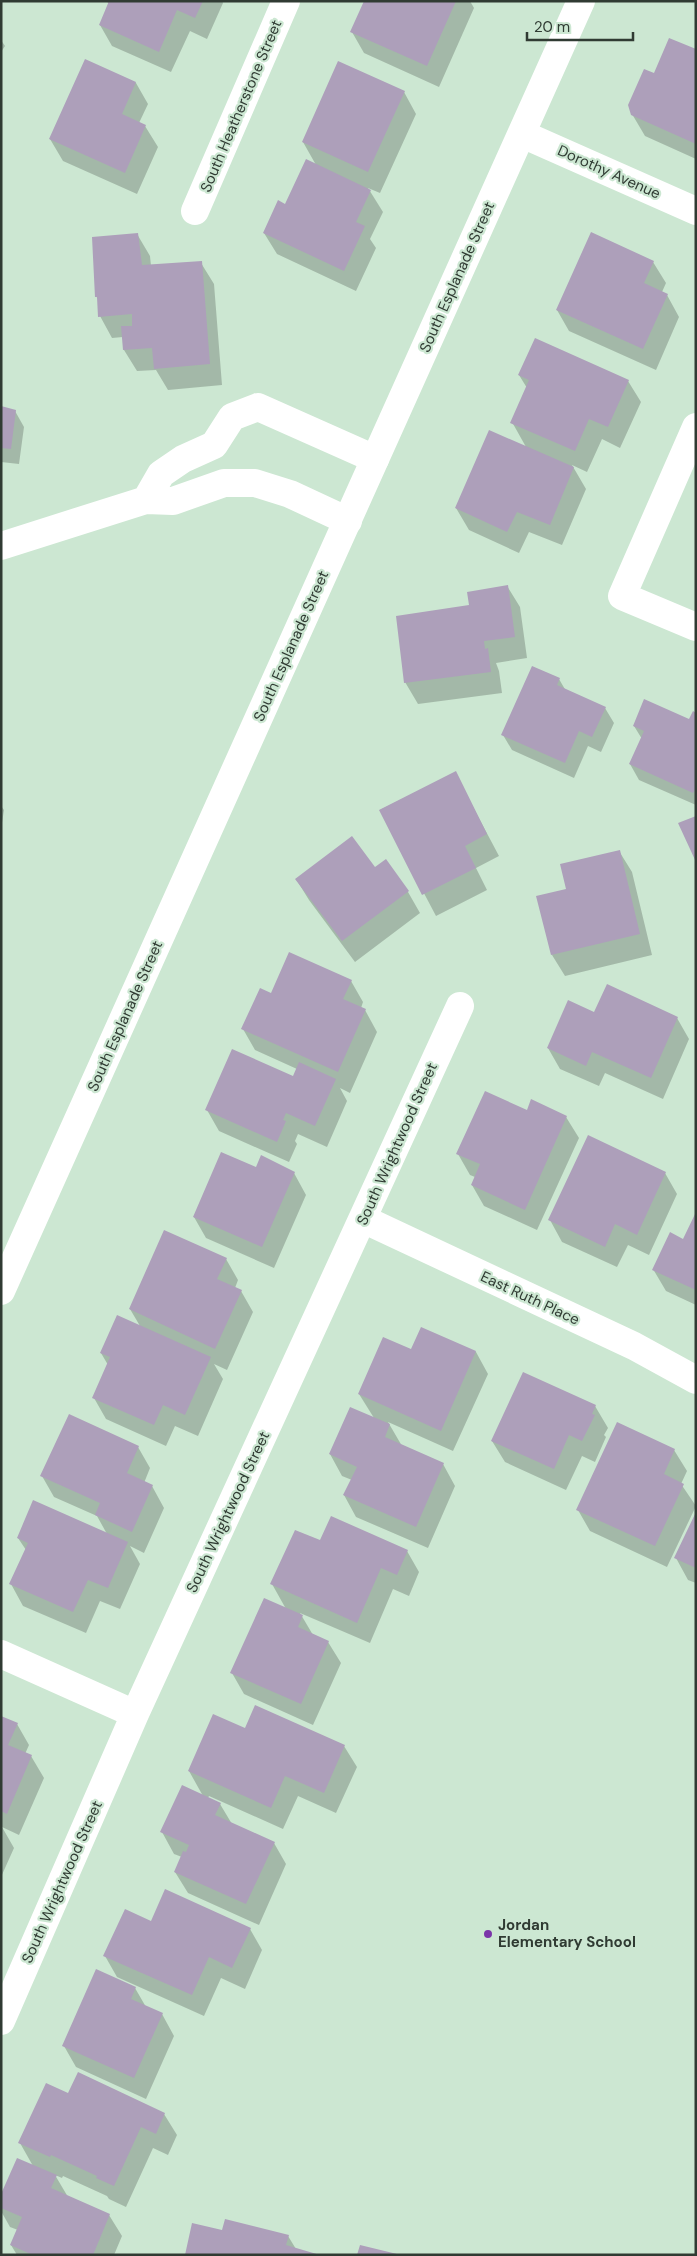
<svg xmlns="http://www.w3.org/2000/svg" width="697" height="2256" font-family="'DM Sans',sans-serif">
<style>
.shadow{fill:#0003}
.building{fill:#ad9fba}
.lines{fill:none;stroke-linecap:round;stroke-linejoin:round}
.minor{stroke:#fff;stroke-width:28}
.major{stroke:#fff;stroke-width:28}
.poi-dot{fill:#7b35a9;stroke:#cce7d2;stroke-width:2}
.labels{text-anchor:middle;stroke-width:4.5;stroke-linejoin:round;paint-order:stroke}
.street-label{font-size:15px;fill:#303b33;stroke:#cce7d2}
.poi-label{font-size:15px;font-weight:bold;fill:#303b33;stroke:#cce7d2;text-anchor:start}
</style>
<rect width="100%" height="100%" fill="#cce7d2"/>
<path class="shadow" d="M107 1H222L223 3 207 39 190 31 171 72 112 46 100 25 109 5Z
M365 1H470L474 8 439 87 364 53 352 32Z
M1 40 5 46 1 52Z
M696 51V159L645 136 632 114 654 75Z
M86 61 136 83 148 104 139 123 145 126 158 147 137 194 63 161 50 139Z
M404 92 416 114 380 193 368 188 383 212 370 239 376 248 356 291 277 254 264 233 316 165 303 142Z
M137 234 150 256 151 266 201 263 214 284 222 385 168 390 156 370 137 371 124 350 123 337 112 338 100 316 99 301 96 296Z
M653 262 666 283 662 292 667 295 679 317 656 370 569 331 557 310Z
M519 375 628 381 641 402 620 448 602 439 587 472 572 465 586 489 562 545 529 532 519 553 469 530 456 508 526 447 512 422 527 388Z
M1 407 15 411 24 427 19 464 1 462Z
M507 586 520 607 527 658 496 663 499 671 502 693 418 704 405 682 471 606Z
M559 679 566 691 605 708 614 723 601 752 588 746 574 778 512 750 503 735Z
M696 714V805L639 780 630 764 642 739 634 726 690 721Z
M455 773 499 856 476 868 487 890 436 916 380 810Z
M1 806 4 810 1 829Z
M619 851 632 872 652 955 565 976 552 955 568 890Z
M385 861 408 892 420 913 355 962 309 900 296 879 375 868Z
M351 981 363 1002 361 1008 365 1010 377 1032 350 1093 340 1088 347 1101 327 1147 298 1134 295 1141 297 1144 289 1162 219 1131 207 1110 294 1077 297 1069 255 1050 243 1029 271 994Z
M595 1014 677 1018 689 1039 663 1099 605 1073 599 1086 560 1069 548 1048Z
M527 1111 566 1117 579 1138 537 1230 484 1206 472 1185 475 1177 470 1175 458 1154Z
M257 1169 294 1173 306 1195 274 1268 206 1238 194 1217Z
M665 1173 677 1194 649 1255 628 1245 617 1267 562 1242 550 1220Z
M696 1215V1305L666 1291 653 1269 684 1240Z
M226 1259 238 1280 235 1288 241 1291 253 1312 227 1370 214 1364 223 1379 198 1436 175 1426 166 1446 106 1419 94 1398 108 1365 101 1353 140 1326 130 1309Z
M422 1329 476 1352 488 1374 453 1451 388 1422 402 1446 443 1464 455 1486 428 1548 356 1517 344 1495 352 1480 342 1476 330 1454 374 1418 359 1394 412 1351Z
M595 1406 608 1428 604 1435 606 1437 595 1462 582 1456 566 1490 505 1462 492 1441Z
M138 1447 150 1468 144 1483 152 1486 164 1508 144 1553 130 1546 140 1564 120 1609 100 1601 86 1633 23 1606 11 1584 26 1550 18 1538 107 1534 97 1516 54 1497 42 1476Z
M674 1450 687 1471 681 1484 696 1506 667 1567 590 1531 578 1510Z
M696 1515V1583L688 1580 676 1558Z
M407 1551 419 1572 409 1596 393 1589 370 1643 300 1613 313 1635 328 1642 341 1663 313 1725 244 1694 232 1673 286 1609 272 1584Z
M1 1717 17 1724 29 1745 25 1754 31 1756 44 1778 19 1835 2 1827 14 1848 1 1877Z
M245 1729 344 1746 357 1767 336 1813 298 1796 283 1829 209 1796 208 1798 220 1804 232 1824 274 1843 286 1864 259 1925 188 1893 175 1872 182 1857 174 1854 162 1832 203 1796 189 1771Z
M152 1922 250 1929 262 1950 245 1989 221 1978 204 2016 117 1977 105 1956Z
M135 1988 146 2007 162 2014 174 2036 146 2099 76 2067 64 2046Z
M69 2095 164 2114 177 2135 168 2155 153 2148 126 2207 109 2199 107 2196 63 2176 62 2178 55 2175 68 2197 109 2215 122 2236 114 2255H17L11 2245 18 2230 10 2227 1 2211V2197L33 2166 20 2143Z
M223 2232 288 2236 296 2249Z"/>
<path class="building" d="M109 1H203L195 18 177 10 159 52 99 25Z
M364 1H456L427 66 350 32Z
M669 38 696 49V144L631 115 628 105 644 69 654 73Z
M85 59 136 82 122 114 146 125 125 173 49 139Z
M338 61 405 91 368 172 302 142Z
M306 159 371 190 356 222 365 226 344 271 263 233 278 200 285 204Z
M591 232 654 261 644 283 668 294 643 349 556 310Z
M138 233 142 265 202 261 210 364 154 369 152 348 123 350 121 326H132V314L98 317 97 297H95L92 237Z
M535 338 629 380 608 427 589 419 575 451 510 423 529 380 518 375Z
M1 406 16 410 11 449 1 448Z
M489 430 574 467 550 525 517 512 507 532 455 508Z
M508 585 515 637 484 641 485 649 488 648 491 672 404 683 396 616 469 605 467 592Z
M532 666 560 678 557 685 606 707 592 737 579 731 565 763 501 735Z
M644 699 689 719 693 711 696 713V788L693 793 629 764 644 731 633 726Z
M456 771 487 834 465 846 476 868 422 895 379 810Z
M696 816V862L678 823Z
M352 836 375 867 386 859 409 891 342 941 295 879Z
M620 850 640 934 551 955 536 896 566 889 560 864Z
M289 952 352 980 343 999 366 1009 338 1072 241 1029 260 988 271 993Z
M607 984 678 1017 651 1078 592 1052 586 1066 547 1048 568 1000 594 1012Z
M232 1049 293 1076 299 1062 336 1079 315 1126 286 1113 283 1120 286 1121 277 1142 205 1110Z
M485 1091 527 1110 531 1099 567 1116 525 1210 471 1185 480 1164 456 1154Z
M588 1135 666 1172 637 1235 615 1224 605 1247 548 1220Z
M221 1152 256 1167 261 1155 295 1172 262 1247 193 1217Z
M696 1212V1290L652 1270 670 1232 683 1239Z
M164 1230 227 1258 217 1279 242 1290 215 1349 129 1309Z
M117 1315 211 1357 185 1415 163 1405 154 1425 92 1398 110 1357 100 1353Z
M421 1327 476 1351 441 1431 358 1394 383 1337 411 1349Z
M523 1372 596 1405 592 1414 595 1415 582 1441 569 1435 554 1469 491 1441Z
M350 1407 390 1424 385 1437 444 1463 416 1527 343 1495 357 1467 329 1454Z
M69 1414 139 1446 127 1473 153 1485 132 1532 95 1515 100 1503 40 1476Z
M617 1422 675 1449 664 1474 684 1484 655 1546 576 1510Z
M33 1500 128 1542 108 1588 88 1580 73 1612 9 1584 28 1543 17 1538Z
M696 1512V1568L674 1558Z
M331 1516 408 1550 397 1575 381 1568 357 1623 270 1584 295 1530 320 1540Z
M264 1598 303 1615 298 1627 329 1641 301 1704 230 1673Z
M255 1705 345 1745 324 1793 285 1776 271 1808 188 1771 213 1714 245 1728Z
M1 1716 18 1723 8 1745 32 1755 7 1814 1 1811Z
M182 1785 221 1803 215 1815 275 1842 246 1904 174 1872 183 1851 186 1852 189 1845 160 1832Z
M165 1889 251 1928 232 1968 209 1957 192 1995 103 1956 125 1909 151 1921Z
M96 1969 136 1987 131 1999 163 2013 134 2078 62 2046Z
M78 2072 165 2113 156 2134 141 2127 114 2186 96 2178 97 2176 51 2155 50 2157 18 2143 46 2083 68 2093Z
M17 2158 57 2175 51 2188 110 2214 93 2255H33L10 2245 22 2217 1 2208V2194Z
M225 2219 289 2235 286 2245 320 2255H185L192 2223 222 2230Z
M360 2245 397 2254V2255H357Z"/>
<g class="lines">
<path class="minor" d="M522 134 696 211
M195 211 286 1
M696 427 622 596 696 627
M146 500 161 474 183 459 214 445 232 417 258 407 375 459
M1 546 146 500 173 501 224 483H255L290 494 348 521
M363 1219 634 1346 696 1380
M1 1654 135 1714
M1 2021 135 1714 460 1006"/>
<path class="major" d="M1 1291 581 1"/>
</g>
<circle class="poi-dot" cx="488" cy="1934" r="5"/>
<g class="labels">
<g class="street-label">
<text transform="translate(241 106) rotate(-67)" y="5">South Heatherstone Street</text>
<text transform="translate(609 172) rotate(24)" y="5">Dorothy Avenue</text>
<text transform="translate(457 277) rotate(-66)" y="5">South Esplanade Street</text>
<text transform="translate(291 646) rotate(-66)" y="5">South Esplanade Street</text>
<text transform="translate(125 1016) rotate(-66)" y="5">South Esplanade Street</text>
<text transform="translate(397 1144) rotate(-66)" y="5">South Wrightwood Street</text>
<text transform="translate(530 1298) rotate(25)" y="5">East Ruth Place</text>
<text transform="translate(228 1512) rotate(-65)" y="5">South Wrightwood Street</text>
<text transform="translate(62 1882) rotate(-66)" y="5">South Wrightwood Street</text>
</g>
<g class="poi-label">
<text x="498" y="1930">Jordan<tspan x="498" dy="17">Elementary School</tspan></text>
</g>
</g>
<rect width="697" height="2256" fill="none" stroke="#303b33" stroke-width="5"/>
<path d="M527 32v8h106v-8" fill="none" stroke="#303b33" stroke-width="2.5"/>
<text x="534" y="32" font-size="15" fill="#303b33" stroke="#cce7d2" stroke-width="4" paint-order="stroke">20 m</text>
</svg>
